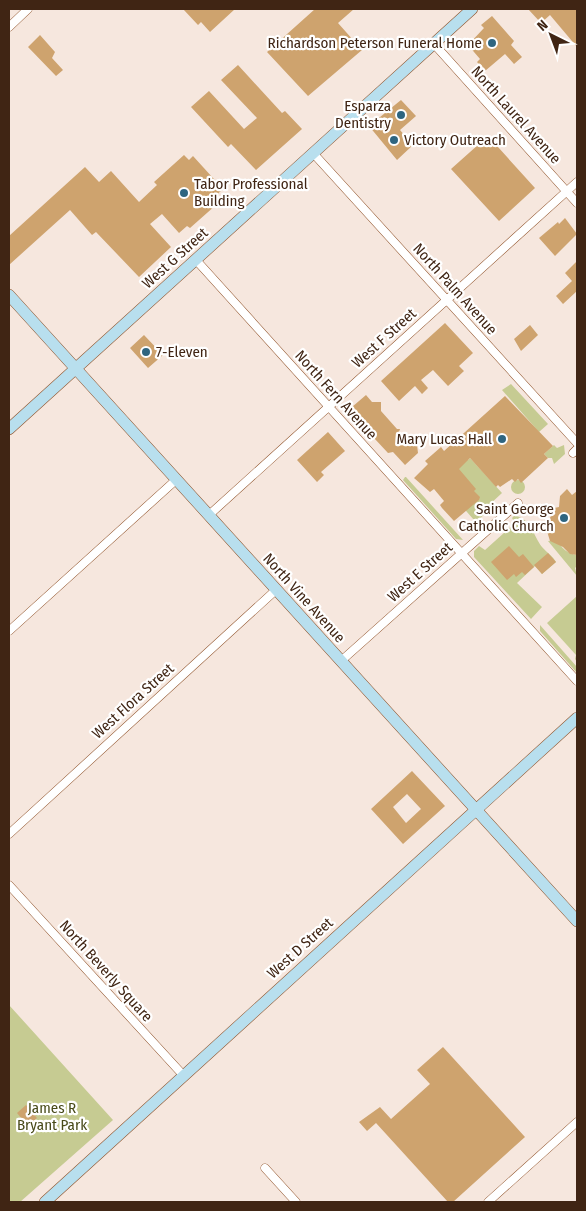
<svg xmlns="http://www.w3.org/2000/svg" width="586" height="1211" font-family="'Fira Sans Condensed',sans-serif">
<style>
.green{fill:#c6cb92}
.building{fill:#cea36e;fill-rule:evenodd}
.lines{fill:none;stroke-linecap:round;stroke-linejoin:round}
.street-casing{stroke:#8f5128;stroke-width:9}
.secondary-casing{stroke:#8f5128;stroke-width:12}
.street{stroke:#fff;stroke-width:8}
.secondary{stroke:#b8dfee;stroke-width:11}
.poi-dot{fill:#2e6580;stroke:#fff;stroke-width:2}
.labels{text-anchor:middle;stroke-width:4.5;stroke-linejoin:round;paint-order:stroke}
.poi-label{font-size:15px;fill:#402514;stroke:#fff;text-anchor:end}
.street-label{font-size:15px;fill:#402514;stroke:#fff}
.park-label{font-size:15px;fill:#484a19;stroke:#fff}
</style>
<rect width="100%" height="100%" fill="#f6e7de"/>
<path class="green" d="M511 384 548 424 539 432 502 390Z
M554 445 557 448 564 445 565 454 554 464 552 458H548L544 454Z
M464 456 468 460 470 458 502 493 488 506 490 509 466 532 464 529 474 520 453 496V463Z
M405 477H406L463 540 456 539 403 480Z
M511 487a7 7 0 1 1 14 0a7 7 0 1 1-14 0Z
M514 516C530 516 534 537 542 547 547 553 553 556 556 562L542 574 535 566 517 583 542 607 531 619 474 557V551L479 546 485 550 515 523 512 518Z
M558 540C560 548 569 554 577 555V566L575 568 577 576 548 541Z
M577 596V662L575 659 576 655 547 623Z
M540 625 577 667V673L540 631Z
M9 1005 113 1120 20 1202H9Z"/>
<path class="building" d="M183 9H235L210 32 201 22 198 25Z
M315 9H354L338 23 362 50 308 96 267 52Z
M528 9H577V47L550 15 541 23Z
M492 16 514 41 511 45 522 57 514 64 505 54 485 71 477 62 480 59 468 45 484 28 481 25Z
M40 35 55 52 52 58 63 70 56 76 28 47Z
M238 65 282 113 285 111 302 129 256 170 231 144 228 147 191 107 209 91 244 129 257 118 221 80Z
M401 100 416 116 400 130 413 145 397 160 369 126Z
M488 136 535 188 499 221 451 169Z
M184 155 189 160 193 156 223 189 211 200 216 205 190 228 187 226 179 233 162 214 150 224 171 247 139 277 96 232 92 235 70 210 9 265V236L85 167 99 182 111 171 139 202 157 185 154 182Z
M565 218 577 234 555 256 539 238 558 222 559 224Z
M577 261V291L563 304 556 296 572 281 565 273Z
M445 323 473 353 459 366 464 371 448 386 433 370 421 380 428 388 422 394 415 386 399 401 381 381Z
M530 325 538 335 521 351 514 339Z
M144 335 163 355 148 368 130 348Z
M366 395 372 402H381V411L397 429H400L399 432 411 444 417 445 418 453 405 465 393 452 388 453 374 438 376 433 369 426 365 427 354 416 357 412 352 407Z
M505 396 553 446 544 454 548 458 521 483 518 479 515 482 512 479 500 487 498 485 496 487 470 458 459 469 476 489 474 491 480 497 479 500 454 521 442 508 440 505 444 501 434 489 430 492 414 478 428 464 425 461 441 447 444 451Z
M328 432 345 451 321 472 324 475 317 482 297 460Z
M567 489 572 495 577 491V555L570 554 563 547 550 541 546 528 554 508 559 507 560 496Z
M509 546 519 557 523 554 534 567 525 575 522 572 516 577 514 574 507 580 491 562Z
M548 553 556 562 542 574 534 565Z
M412 771 445 806 403 844 371 809ZM407 794 421 809 406 823 393 807Z
M443 1047 525 1137 453 1202H448L376 1123 367 1131 359 1122 380 1107 391 1119 430 1084 417 1070Z
M26 1105 37 1118 28 1126 17 1113Z"/>
<g class="lines">
<g class="street-casing">
<path id="street" d="M9 27 28 9
M434 44 577 203
M313 153 577 443
M196 260 577 681
M573 453 577 449
M209 515 577 182
M9 631 177 479
M341 661 518 503
M9 834 277 589
M9 885 183 1075
M265 1168 296 1202
M488 1202 577 1122"/>
</g>
<g class="secondary-casing">
<path id="secondary" d="M9 295 577 921
M9 429 472 9
M45 1202 577 718"/>
</g>
<use href="#street" class="street"/>
<use href="#secondary" class="secondary"/>
</g>
<g class="poi-dot">
<circle cx="492" cy="43" r="5"/>
<circle cx="401" cy="115" r="5"/>
<circle cx="394" cy="140" r="5"/>
<circle cx="184" cy="193" r="5"/>
<circle cx="146" cy="352" r="5"/>
<circle cx="502" cy="439" r="5"/>
<circle cx="564" cy="518" r="5"/>
</g>
<g class="labels">
<g class="poi-label">
<text x="482" y="48">Richardson Peterson Funeral Home</text>
<text x="391" y="111">Esparza<tspan x="391" dy="17">Dentistry</tspan></text>
<text x="404" y="145" text-anchor="start">Victory Outreach</text>
<text x="194" y="189" text-anchor="start">Tabor Professional<tspan x="194" dy="17">Building</tspan></text>
<text x="156" y="357" text-anchor="start">7-Eleven</text>
<text x="492" y="444">Mary Lucas Hall</text>
<text x="554" y="514">Saint George<tspan x="554" dy="17">Catholic Church</tspan></text>
</g>
<g class="street-label">
<text transform="translate(516 115) rotate(48)" y="5">North Laurel Avenue</text>
<text transform="translate(175 258) rotate(-42)" y="5">West G Street</text>
<text transform="translate(455 289) rotate(48)" y="5">North Palm Avenue</text>
<text transform="translate(384 338) rotate(-42)" y="5">West F Street</text>
<text transform="translate(336 395) rotate(48)" y="5">North Fern Avenue</text>
<text transform="translate(420 572) rotate(-42)" y="5">West E Street</text>
<text transform="translate(304 598) rotate(48)" y="5">North Vine Avenue</text>
<text transform="translate(133 701) rotate(-42)" y="5">West Flora Street</text>
<text transform="translate(300 948) rotate(-42)" y="5">West D Street</text>
<text transform="translate(106 971) rotate(48)" y="5">North Beverly Square</text>
</g>
<g class="park-label">
<text x="52" y="1113">James R<tspan x="52" dy="17">Bryant Park</tspan></text>
</g>
</g>
<rect width="586" height="1211" fill="none" stroke="#402514" stroke-width="20"/>
<g transform="translate(551 35) rotate(318)" stroke="#ffffff" stroke-width="4" paint-order="stroke">
<path d="M0-4L9 19L0 12L-9 19Z" fill="#402514"/>
<text y="-8" font-size="14" font-weight="bold" text-anchor="middle" fill="#402514">N</text>
</g>
</svg>
